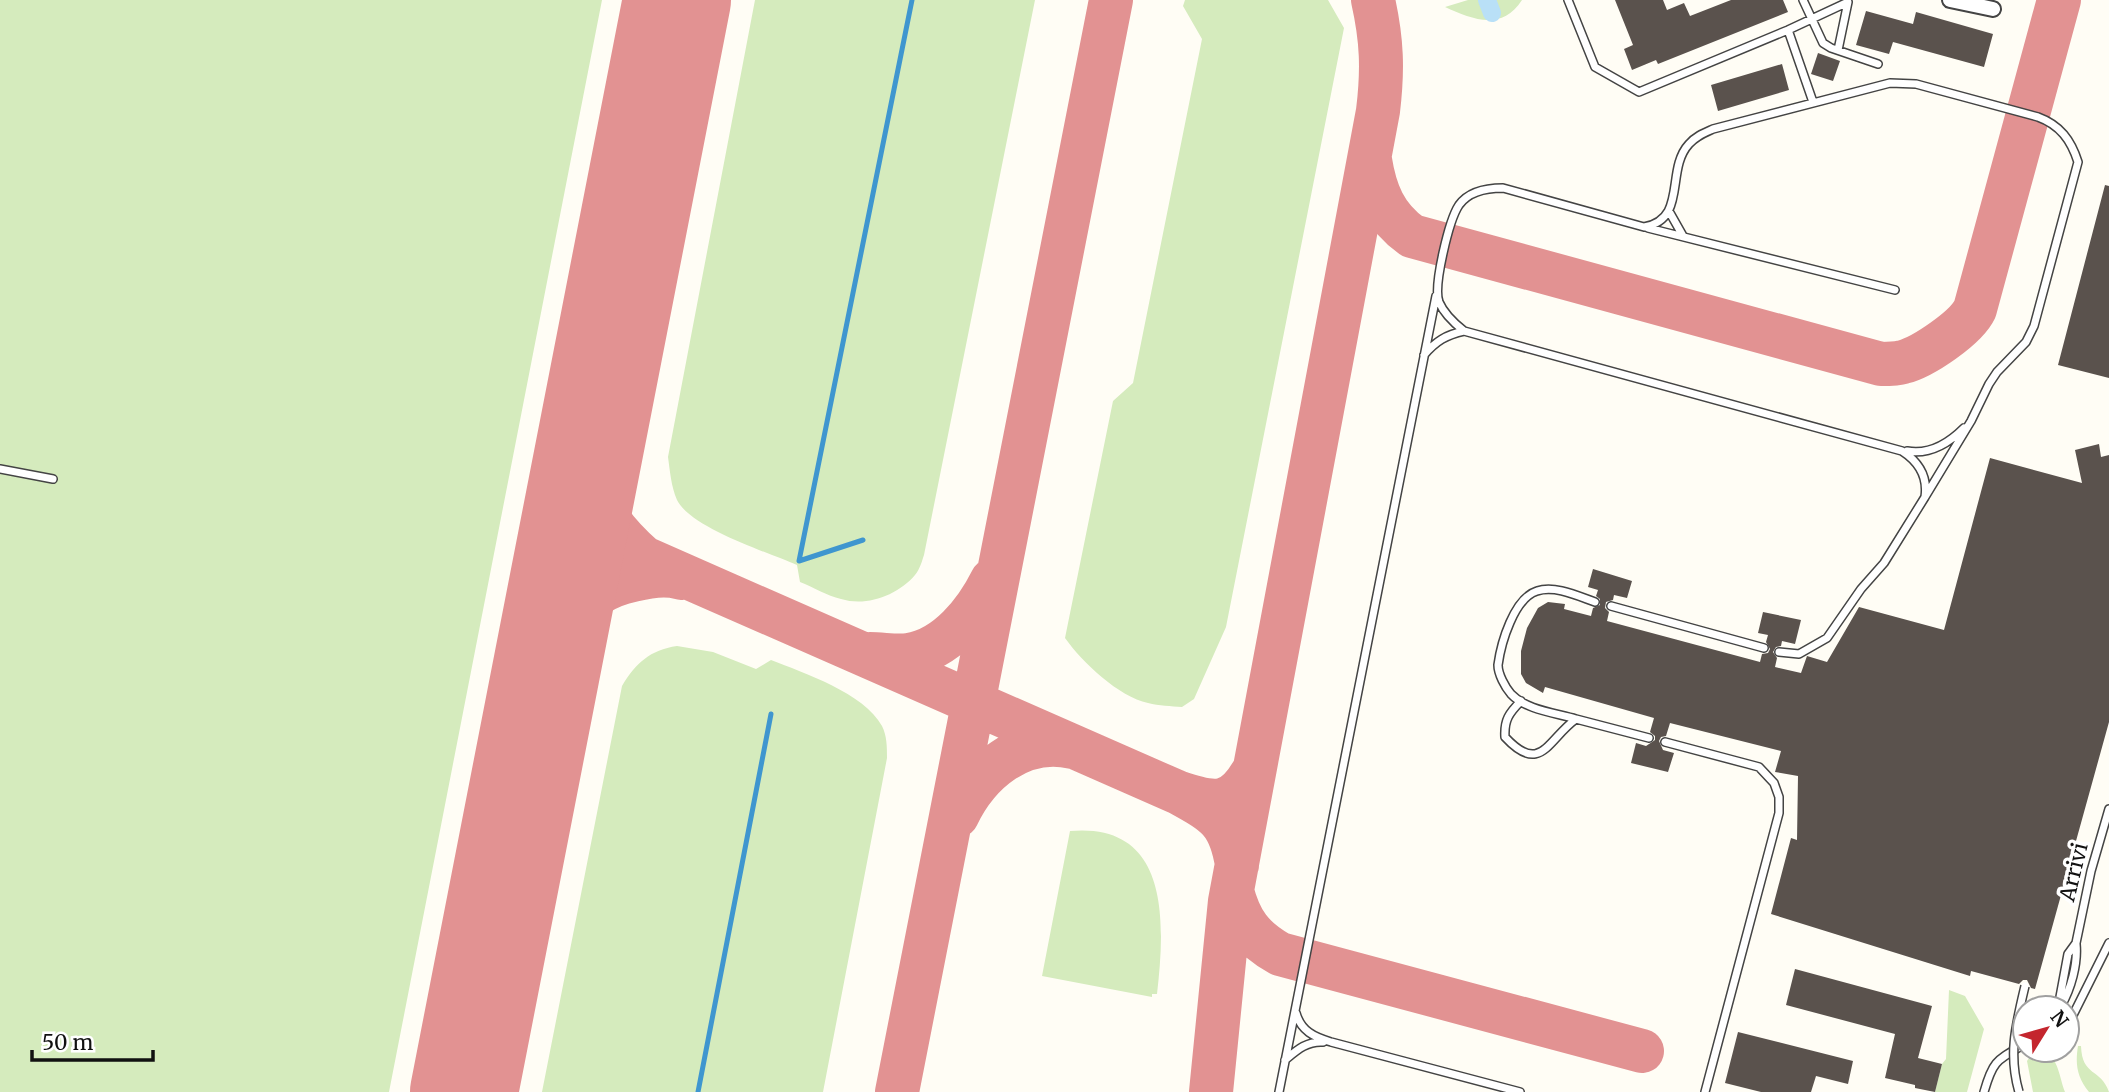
<svg xmlns="http://www.w3.org/2000/svg" width="2109" height="1092" font-family="Merriweather,serif">
<style>
.green{fill:#d5ebbd}
.lines{fill:none;stroke-linecap:round;stroke-linejoin:round}
.stream{stroke:#3f96cf;stroke-width:5}
.canal{stroke:#b9e0f7;stroke-width:18}
.taxiway{stroke:#e29292;stroke-width:44}
.runway{stroke:#e29292;stroke-width:108}
.building{fill:#5a524d}
.service-casing{stroke:#444;stroke-width:10}
.minor-casing{stroke:#444;stroke-width:18}
.service{stroke:#fff;stroke-width:7}
.minor{stroke:#fff;stroke-width:14}
.service-bridge-casing{stroke:#444;stroke-width:10;stroke-linecap:butt}
.service-bridge{stroke:#fff;stroke-width:7}
.labels{text-anchor:middle;stroke-width:7;stroke-linejoin:round;paint-order:stroke}
.street-label{font-size:21px;fill:#111;stroke:#fff}
</style>
<rect width="100%" height="100%" fill="#fffdf5"/>
<path class="green" d="M0 0H602L389 1092H0Z
M755 0H1035L924 555C922 561 920 569 915 575 898 595 867 607 841 599 827 596 813 587 800 582L797 565C767 552 691 528 677 500 671 486 670 471 668 457Z
M1185 0H1328L1344 28 1226 627 1194 699 1182 707C1171 706 1159 706 1148 703 1119 697 1082 662 1065 638L1113 401 1133 383 1202 39 1183 6Z
M1468 0H1522C1501 32 1472 19 1445 7Z
M677 646 713 652 756 669 771 660C804 673 864 693 882 726 887 736 887 747 887 758L823 1092H542L622 686C636 663 650 650 677 646Z
M1070 831C1171 822 1165 924 1157 994H1152V997L1042 976Z
M1949 990 1965 996 1984 1029 1967 1092H1935L1942 1064 1946 1059Z
M2078 1046H2081C2082 1077 2101 1068 2109 1092H2089C2077 1077 2075 1064 2078 1046Z
M2038 1050C2058 1051 2059 1077 2065 1092H2033L2027 1061 2033 1052Z"/>
<g class="lines">
<path class="stream" d="M863 540 799 561 912 0
M698 1092 771 714"/>
<path class="canal" d="M1487 0 1492 13"/>
<path class="taxiway" d="M1370 160C1375 192 1385 217 1412 236L1881 364C1889 364 1896 364 1903 362 1923 357 1966 328 1975 309L2059 0
M598 402C596 423 589 452 591 472 595 509 618 535 644 558L1177 792
M870 654C883 654 897 657 909 655 947 649 976 612 992 580
M539 709C555 650 564 594 633 580 649 576 666 573 681 578
M957 816C978 772 1021 735 1073 747
M1237 865C1230 820 1215 813 1177 792 1215 805 1233 808 1255 768
M1232 891C1240 922 1252 938 1280 954L1642 1051
M897 1092 1111 0
M1211 1092 1230 901 1378 111C1383 70 1382 40 1373 0"/>
<path class="runway" d="M464 1092 677 0"/>
</g>
<path class="building" d="M1615 0H1663L1667 10 1684 3 1690 16 1731 0H1783L1788 12 1658 64 1656 60 1632 70 1624 49 1633 45Z
M1866 11 1913 24 1916 12 1993 34 1984 67 1893 42 1889 54 1856 45Z
M1818 53 1840 61 1833 81 1811 74Z
M1782 64 1789 90 1718 111 1711 85Z
M2105 185 2109 186V378L2058 365Z
M2099 444 2101 457 2109 455V722L2035 989 2031 988 2027 980H2023L2019 984 1971 971 1970 976 1771 914 1791 838 1797 840 1798 776 1775 772 1781 751 1670 723 1666 736 1661 737 1659 741 1663 750 1674 753 1668 772 1631 763 1636 743 1646 746 1655 740V736L1650 732 1654 718 1545 687 1543 693 1526 683 1521 674V651L1527 628 1538 608 1548 602 1565 604 1564 609 1591 616 1593 608 1600 605V599L1596 596 1598 590 1588 587 1593 569 1632 581 1627 598 1614 595 1613 600 1606 602 1605 608 1609 612 1607 621 1760 662 1762 654 1768 653 1770 649 1766 642 1768 635 1758 633 1763 612 1801 620 1795 644 1782 641 1781 646 1776 647 1773 652 1777 658 1775 667 1801 673 1807 656 1827 662 1859 607 1944 630 1990 458 2082 483 2075 450Z
M1795 969 1932 1006 1918 1058 1942 1064 1935 1092 1915 1088V1085L1885 1078 1895 1034 1786 1005Z
M1738 1032 1853 1061 1848 1084 1816 1076 1811 1092H1761L1725 1083Z"/>
<g class="lines">
<g class="service-casing">
<path id="service" d="M1568 0 1595 67 1639 92 1788 30 1848 2 1838 50
M1803 0 1823 43 1831 48 1878 64
M1788 30 1813 102
M1670 213 1683 236
M1648 228 1895 290
M1424 355C1436 341 1446 335 1464 331
M1907 451C1929 455 1949 443 1964 428
M0 469 53 479
M1611 606 1764 648
M1779 652 1799 654 1827 638 1861 589 1884 563 1925 497C1928 477 1919 462 1902 451L1464 331C1454 323 1444 314 1439 302 1433 286 1449 220 1459 205 1469 191 1487 188 1503 188L1644 227C1688 219 1665 170 1689 144 1696 136 1704 133 1713 129L1890 83 1916 84 2038 117C2060 125 2071 140 2078 162L2034 326 2026 342 1997 372 1989 384 1971 421 1925 497
M1521 701C1509 713 1504 720 1505 737 1541 776 1548 739 1576 719 1556 713 1526 710 1511 694 1505 687 1498 674 1498 665 1501 643 1514 598 1537 591 1555 585 1578 596 1595 602
M1576 719 1649 738
M1665 742 1759 767 1774 783 1779 797V813L1705 1092
M2061 1006C2071 989 2078 964 2076 944
M2060 1008V997L2068 954 2076 943 2091 871 2109 809
M1296 1013C1301 1031 1314 1037 1331 1042L1520 1092
M2067 1019 2073 1015 2109 943
M1285 1060C1297 1050 1307 1041 1323 1042
M1279 1092 1436 296
M1984 1092C1993 1060 1997 1060 2025 1044"/>
</g>
<g class="minor-casing">
<path id="minor" d="M1950 0 1993 9"/>
</g>
<use href="#service" class="service"/>
<use href="#minor" class="minor"/>
<g class="service-bridge-casing">
<path id="service-bridge" d="M2019 1092C2008 1054 2016 1024 2025 986"/>
</g>
<use href="#service-bridge" class="service-bridge"/>
</g>
<g class="labels">
<g class="street-label">
<text transform="translate(2074 872) rotate(-76)" y="7">Arrivi</text>
</g>
</g>
<g transform="translate(2046 1029) rotate(53)"><circle r="33" fill="#ffffff" stroke="#a0a0a0" stroke-width="2"/>
<path d="M0-5L12 26L0 18L-12 26Z" fill="#c4262e"/>
<text y="-10" font-size="19" font-weight="bold" text-anchor="middle" fill="#111111">N</text>
</g>
<path d="M32 1050v10h121v-10" fill="none" stroke="#111111" stroke-width="3.5"/>
<text x="42" y="1050" font-size="21" fill="#111111" stroke="#ffffff" stroke-width="5" paint-order="stroke">50 m</text>
</svg>
